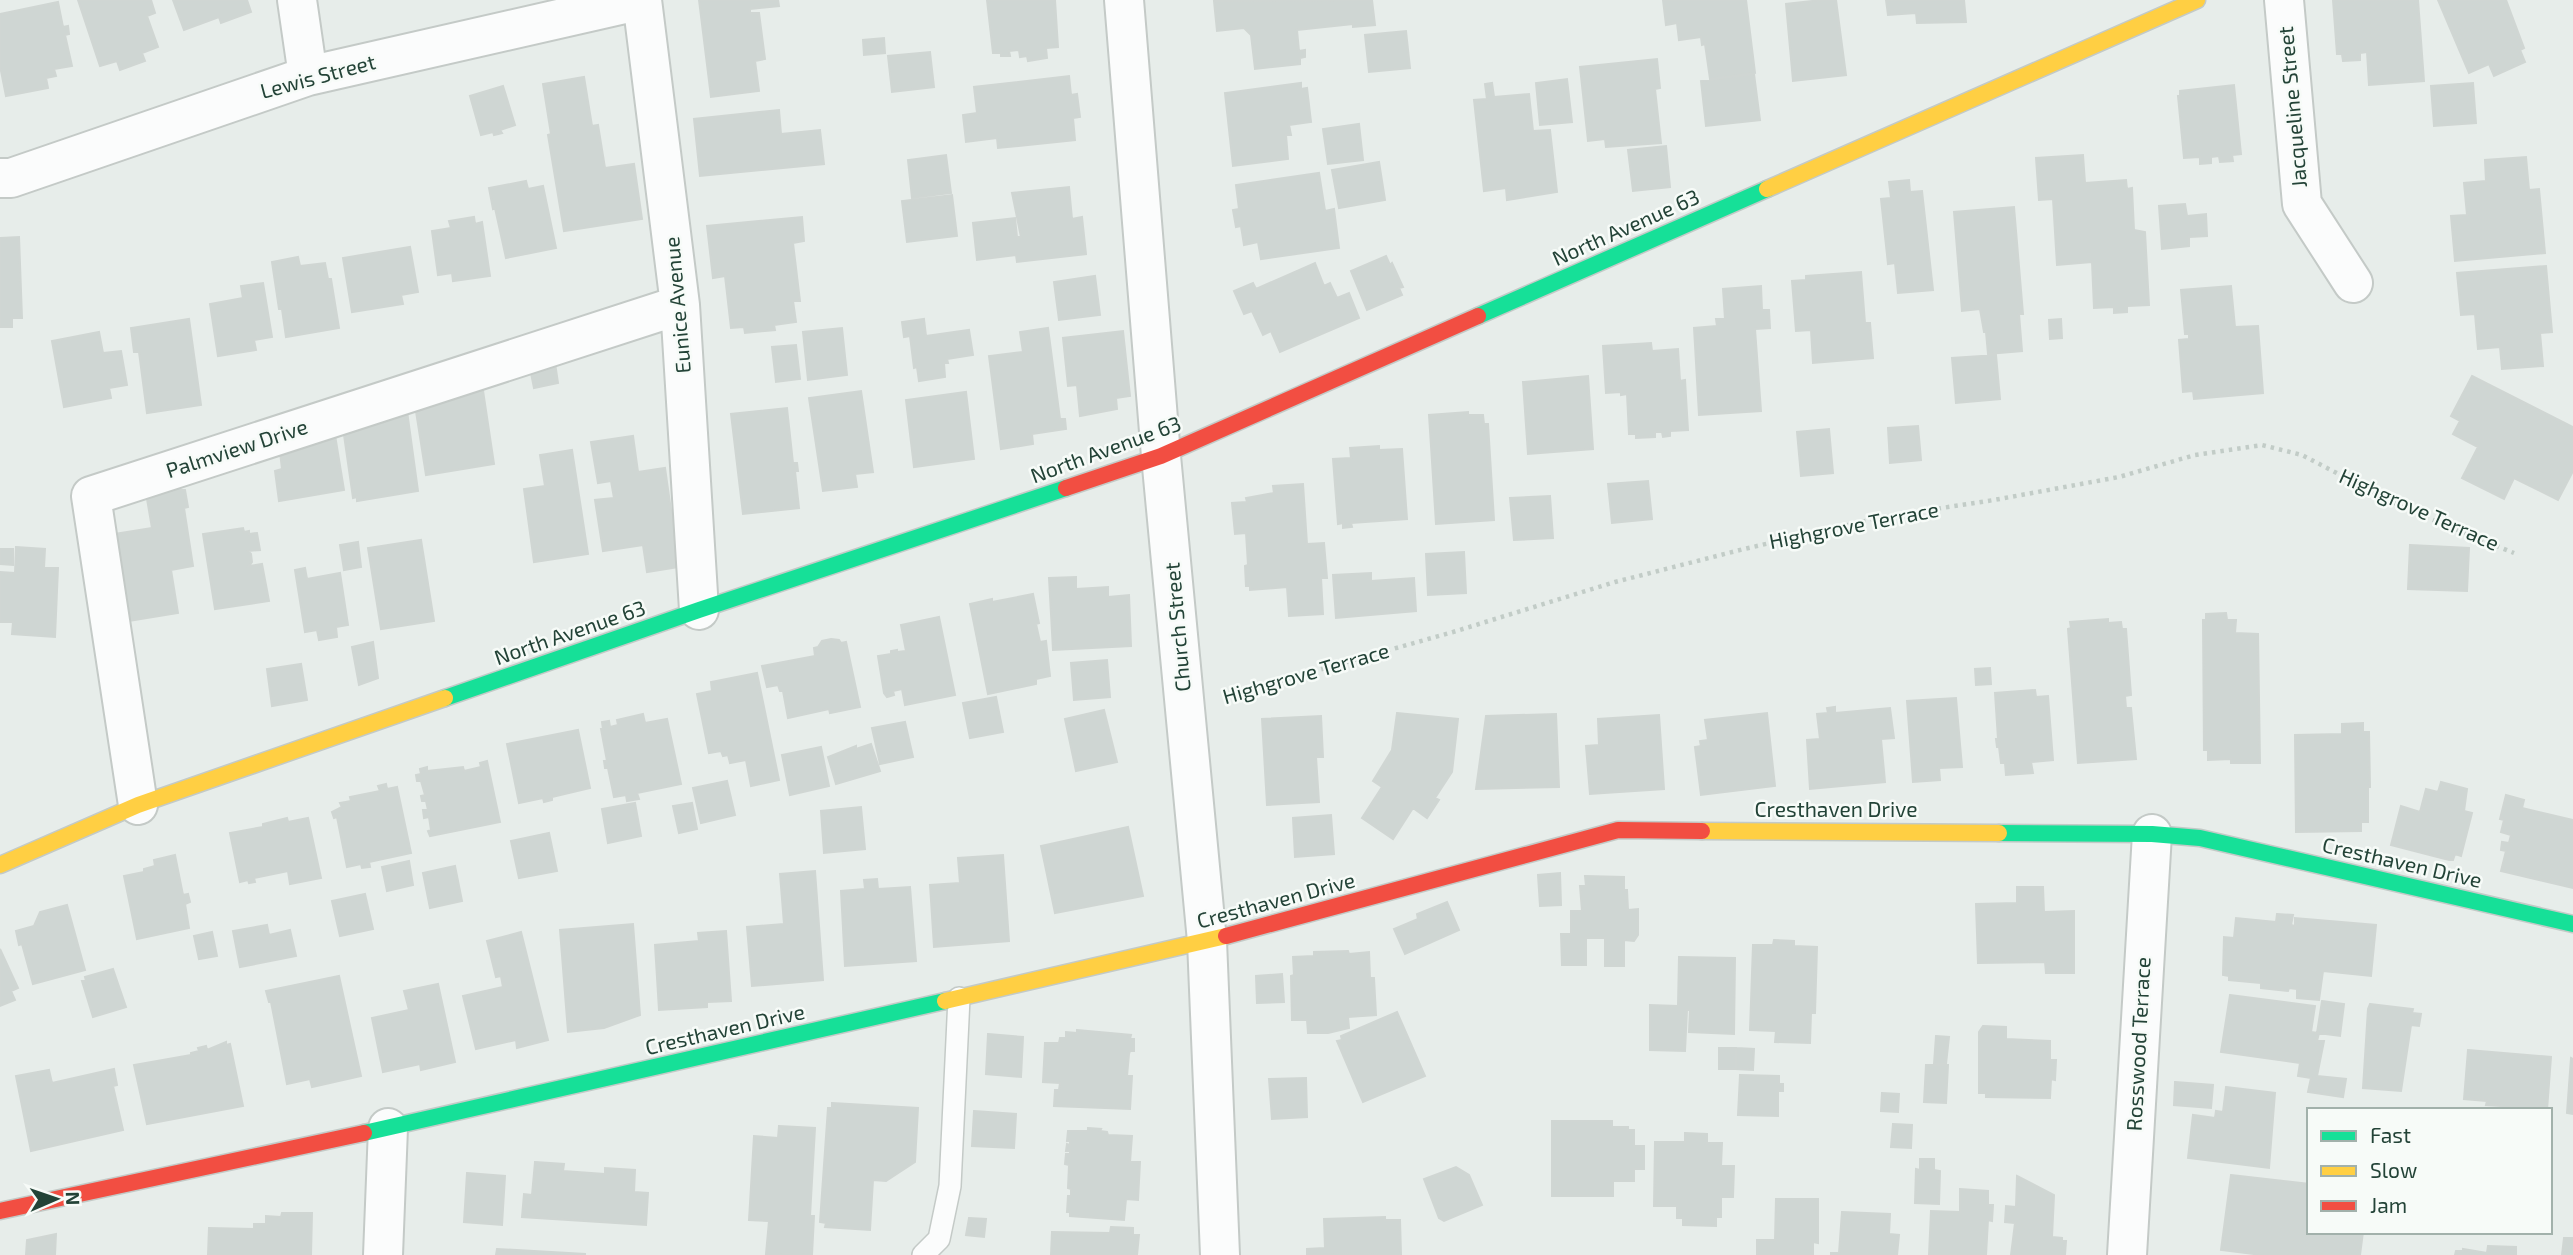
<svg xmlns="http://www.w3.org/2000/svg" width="2573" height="1255" font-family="'Exo 2',sans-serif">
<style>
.building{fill:#cfd6d3;stroke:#d0d6d3;stroke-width:2}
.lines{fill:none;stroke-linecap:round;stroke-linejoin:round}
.lane-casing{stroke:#c4cac7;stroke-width:24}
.street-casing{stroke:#c4cac7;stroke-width:42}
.fast-casing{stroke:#c3cac7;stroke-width:19}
.slow-casing{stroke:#c3cac7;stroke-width:19}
.jam-casing{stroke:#c3cac7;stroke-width:19}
.path{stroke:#c2ccc7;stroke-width:4.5;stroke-dasharray:3.5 5;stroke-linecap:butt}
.lane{stroke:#fbfcfc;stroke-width:21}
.street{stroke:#fbfcfc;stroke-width:38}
.fast{stroke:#16e098;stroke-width:16}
.slow{stroke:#ffcf43;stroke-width:16}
.jam{stroke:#f24e42;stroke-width:16}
.labels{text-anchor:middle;stroke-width:5;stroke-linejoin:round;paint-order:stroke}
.street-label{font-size:21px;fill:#234337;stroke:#f7fbf8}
</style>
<rect width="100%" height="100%" fill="#e7edea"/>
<path class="building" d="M78 0H151L155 13 147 16 158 47 142 53 145 61 120 70 117 61 100 66Z
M173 0H247L251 12 221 23 219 17 184 30Z
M699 0H778L779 6 750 9V13H759L765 59 755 61 759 91 711 97Z
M987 0H1055L1058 47 1046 48 1047 58 1028 61 1027 56 1020 57 1019 50 1009 51 1010 56H1001V53H993Z
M1372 0 1375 25 1353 27V24L1297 30 1299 51 1305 50V57L1300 58V64L1255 69 1251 35 1244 28 1217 31 1214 1Z
M1663 0H1746L1755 73 1710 79 1705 44 1702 45 1701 37 1679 40 1677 23 1666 25Z
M1821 0H1836L1846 75 1793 81 1786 4Z
M1886 0H1964L1966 22 1917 23 1916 13 1888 15Z
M2333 0H2418L2424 81 2369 85 2367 52 2360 53V60L2343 61 2342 54H2337Z
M2438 0H2506L2524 48 2520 50 2525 62 2494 76 2489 64 2469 73Z
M58 2 63 27 68 26 69 34 65 35 72 66 54 69 56 76 46 78 48 88 6 96 0 66V14Z
M1406 31 1410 68 1369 72 1365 35Z
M884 38 885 53 864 55 863 40Z
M930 52 934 87 892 92 888 56Z
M1657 59 1660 88 1655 89 1661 143 1606 147 1605 139 1588 141 1580 67Z
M1754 74 1760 120 1706 126 1701 81Z
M1069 76 1071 95 1077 94 1080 117 1073 118 1075 140 998 148 997 138 966 142 963 115 977 113 974 87Z
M584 77 592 126 598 125 605 168 634 164 642 219 564 231 548 135 551 134 543 84Z
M1567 79 1572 122 1540 125 1536 83Z
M1301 83V89L1307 88 1311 122 1289 125 1291 135H1286L1288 159 1233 166 1225 93Z
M1492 83 1494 97 1529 94 1533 131 1550 130 1557 192 1507 200 1506 188 1484 191 1474 100 1487 99 1485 84Z
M2473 83 2476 123 2434 126 2431 86Z
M2234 85 2241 154 2232 155 2233 161 2220 162 2219 156 2211 157V163L2200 164V157L2184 158 2178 96H2180V91Z
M503 86 515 125 500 130 502 133 494 135 493 132 481 135 470 96Z
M779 110 781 134 820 130 824 164 700 176 694 119Z
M1359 124 1363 160 1328 164 1323 129Z
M1666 146 1670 187 1633 191 1628 150Z
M946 155 951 193 912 198 908 160Z
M2083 155 2085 183 2126 180 2127 189 2132 188 2134 230 2145 232 2149 305 2127 306V312L2114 313V307L2094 308 2092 262 2057 265 2053 199 2039 200 2036 158Z
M2526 157 2529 190 2539 189 2545 253 2455 261 2451 216 2467 215 2464 183 2486 181 2485 160Z
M1379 162 1385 200 1339 208 1332 170Z
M1319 173 1325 211 1334 209 1339 248 1261 259 1258 242 1244 245 1241 226 1236 227 1233 210 1239 209 1236 185Z
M1909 180 1910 192 1922 191 1933 290 1898 293 1895 263 1888 264 1881 199 1891 198 1889 182Z
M526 181 528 189 543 186 556 248 506 258 495 208 493 209 489 188Z
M1069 187 1072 219 1082 217 1086 254 1017 262 1016 255 977 260 973 223 1015 218 1017 237H1021L1012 193Z
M952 195 957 236 907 242 902 201Z
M2185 204 2187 216 2206 214 2207 236 2189 237V246L2162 249 2159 206Z
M2014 207 2023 314H2019L2022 351 1988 354 1986 332H1984L1980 309 1962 311 1954 212Z
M474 217 475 224 482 222 490 276 453 281 452 273 438 275 432 231 451 228 449 221Z
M802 217 804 241 793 243 800 301H793L796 322 774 325 775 330 745 333 744 327 731 328 725 276 713 278 707 226Z
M19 237 22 318H12V327H0V238Z
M410 247 418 292 401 295 403 304 352 312 343 258Z
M1386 256 1390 265 1392 263 1403 287 1399 288 1402 295 1367 310 1351 271Z
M298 257 300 266 325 263 328 279H331L339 328 286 337 282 309H279L272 262Z
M1315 263 1324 286 1330 283 1337 298 1349 293 1359 318 1280 352 1271 331 1263 335 1252 311 1244 314 1234 291 1253 283 1256 289Z
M2546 266 2552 332 2540 333 2543 366 2502 369 2500 347 2478 349 2475 314 2461 315 2457 273Z
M1861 272 1865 323H1870L1873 358 1813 363 1811 330 1796 331 1792 281 1806 280V276Z
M1095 276 1100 315 1059 320 1054 282Z
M263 283 272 337 254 340 256 350 218 356 210 304 243 298 241 286Z
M1761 286 1762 310H1769L1770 328 1755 329 1761 411 1699 415 1694 328 1717 326 1716 319H1725L1723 289Z
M2231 286 2235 327 2258 326 2263 393 2194 399 2193 391 2183 392 2179 340 2189 339V334H2185L2181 290Z
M189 319 201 405 147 413 139 352H134L131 328Z
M924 319 926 336 969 330 973 355 947 359 948 363H944L945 377 919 381 917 367 914 368 910 336 904 337 902 322Z
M2061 319 2062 338 2050 339 2049 320Z
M842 328 847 375 808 380 803 332Z
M1048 328 1060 419H1065L1066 429 1032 434 1033 444 1001 449 989 356 1023 352 1020 332Z
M1123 331 1130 396 1116 398 1117 409 1080 416 1077 385 1068 386 1063 338Z
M99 332 103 353 121 351 127 385 109 388 111 398 64 407 52 341Z
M1651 343 1652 351 1678 349 1680 381 1685 380 1688 430 1670 431V436L1663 437 1662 432H1655V437L1636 438V434H1629L1627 394 1621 395V392L1606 393 1603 346Z
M796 345 800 379 776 382 772 347Z
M1996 355 2000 399 1956 403 1952 358Z
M555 363 558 383 534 388 530 368Z
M1588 376 1593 449 1528 454 1523 382Z
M2472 376 2573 427V471L2558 500 2514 478 2504 499 2462 478 2478 447 2453 434 2460 421 2451 416Z
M482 384 494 464 426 475 415 405Z
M861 391 873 472 855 474 857 487 823 491 809 398Z
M966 392 974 459 914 467 906 400Z
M787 408 793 463H797L798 471H795L799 508 743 514 731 414Z
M407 411 418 491 357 501V497L353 498 343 428Z
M1468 412V415H1483L1484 424H1488L1494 520 1436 524 1429 415Z
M1918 426 1921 460 1890 463 1888 428Z
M334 429 344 490 279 501 275 471 282 469 280 452 298 449 297 445Z
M1829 429 1833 473 1801 476 1797 432Z
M633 436 638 472 665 468 679 567 647 572 643 545 603 551 595 500 614 498 611 481 598 483 591 442Z
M1379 446V450L1402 449 1407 519 1351 523 1352 527 1343 528V523L1338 524 1333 459 1351 458 1350 448Z
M572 450 588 554 534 562 524 489 545 486 540 455Z
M1648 481 1652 519 1612 523 1608 484Z
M1303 484 1307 544 1324 543 1327 578H1321L1323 614 1289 616 1287 587 1250 590V586H1246L1245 566 1248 565 1246 533 1235 534 1232 503 1247 502 1246 498 1274 493 1273 486Z
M180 488 181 490H185L188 507 184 508 193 566 171 570 178 613 128 621 114 534 152 528 146 493Z
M1550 496 1553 538 1514 540 1510 498Z
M243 528 244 532 249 531V534L257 533 260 550 248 551 251 554 252 562 249 566 262 564 269 601 215 609 203 534Z
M421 540 434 621 381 629 368 548Z
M358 542 361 567 344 570 340 545Z
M2410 545 2469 548 2467 591 2408 589Z
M16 547 45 549 44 568H58L55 637 12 634 13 622H0V572L15 573Z
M0 549H13V565L0 564Z
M1464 552 1466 593 1428 595 1426 554Z
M305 568 307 579 340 573 348 625 336 627 337 637 319 640 317 630 305 632 295 570Z
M1371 573V581L1414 578 1416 611 1336 618 1333 575Z
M1076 577V589L1108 587V597L1129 595 1131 646 1053 650 1049 578Z
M1033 594 1039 623 1036 624 1040 642 1046 641 1050 676 1036 679V684L988 694 970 604 992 599V602Z
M2226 613 2227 620H2236L2235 633 2258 634 2260 763H2231V759L2208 760V750H2204L2203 620H2206V614Z
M939 617 955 695 905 705 902 689 893 691 894 695 887 697 884 693 878 656 891 654V651L897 650V652L906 651 901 625Z
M2108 619V623L2121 622 2122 629H2126L2131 695 2125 696 2126 708H2131L2136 759 2078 763 2068 629 2071 628 2070 622Z
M831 639 839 640 841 643 846 642 860 707 830 713 829 709 788 718 783 691H780L778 685 767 687 762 666 815 656 814 648 818 647 822 641Z
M373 642 378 678 359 685 352 647Z
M1107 660 1110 697 1074 700 1071 663Z
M301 664 307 700 272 706 267 669Z
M1990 668 1991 684 1976 685 1975 669Z
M757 673 779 780 751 786 746 760 730 763 728 755 723 756 721 751 709 753 697 694 712 691 711 682Z
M2035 690 2036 697 2048 696 2053 760 2031 762 2033 773 2006 775 2005 763H2001L1999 747H1997L1996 739H1998L1995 693Z
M996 697 1003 732 970 738 963 703Z
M1956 698 1962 767 1939 768 1940 780 1913 782 1907 701Z
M1835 707V713L1890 708 1894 738 1881 739 1885 782 1810 789 1807 740 1820 739 1817 714 1828 713 1827 708Z
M1104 710 1117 762 1076 771 1065 719Z
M1397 713 1458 719 1452 772 1435 798 1439 800 1427 818 1413 808 1393 839 1362 818 1382 787 1373 781 1392 750Z
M1767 713 1775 786 1701 795 1695 747 1701 746 1700 741 1708 740 1705 720Z
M643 714 645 723 667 719 681 784 637 793 639 799 627 801 626 795 614 797 608 768H605L604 761H607L601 729H603L602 722 609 721 610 727 618 725 617 720Z
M1556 714 1559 787 1476 789 1486 716Z
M1659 715 1664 789 1590 794 1586 746 1599 745 1598 719Z
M1321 716 1323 757H1316L1319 802 1267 805 1262 719Z
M905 722 913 757 880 764 872 728Z
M2363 723V732H2369L2370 787H2368V822H2361V831L2296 832 2295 735 2342 734V724Z
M578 730 590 788 552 797V800L544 802 543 798 519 803 507 744Z
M871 744 880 771 836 784 828 757 856 746V749Z
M821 747 829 786 790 795 782 755Z
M487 761 500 822 430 836 428 831 431 830 429 817 424 818 423 810H428L426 801H422L421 796 425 795 421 781H417L416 775 421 774 420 769 427 767V771L463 767 464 771 481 767 480 763Z
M727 781 735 815 701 823 693 788Z
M2441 782 2467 789 2464 811 2472 813 2461 856 2455 854 2453 860H2449L2391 845 2401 806 2420 812 2426 789 2438 792Z
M386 784 387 789 397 787 411 853 369 862 370 867 362 868 361 864 347 867 337 817 334 818 332 812 342 807 340 803 351 801 350 797 380 791 378 786Z
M2506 795 2524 800 2522 808 2573 820V888L2501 871 2506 851 2501 850 2502 842 2509 843 2511 835 2501 832 2504 820 2500 819Z
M635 803 641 836 608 843 602 809Z
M692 803 697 829 679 833 673 806Z
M861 807 865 849 824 853 821 811Z
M1331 815 1334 854 1295 857 1293 818Z
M287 818 288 822 308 818 321 878 290 884 288 871 254 878 255 882 249 883 248 880 240 882 230 833 263 827V824Z
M1128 827 1143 896 1055 913 1041 846Z
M549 833 557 871 519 878 511 841Z
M175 855 183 895 188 894 190 902 185 904 189 928 137 939 124 876 144 872V869L155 866 154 860Z
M1003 855 1009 941 934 947 930 885 960 883 958 858Z
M409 861 413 885 387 891 382 867Z
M455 866 462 901 430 908 423 873Z
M815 871 823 980 752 986 747 927 784 924 780 874Z
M1560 873 1561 905 1540 906 1538 875Z
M1585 876 1624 877V890H1627L1628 910 1638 909V935L1634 941 1624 940V966H1605V938H1586V965H1562L1561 934H1571V911H1582L1580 886H1586Z
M877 879 878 889 910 887 916 961 845 966 841 891 865 889 864 880Z
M2017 887H2043L2044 912 2074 911V973H2046L2045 962 1978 963 1976 904 2017 903Z
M365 894 373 929 340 936 332 901Z
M1447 902 1459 930 1405 954 1394 929 1418 919 1417 914Z
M67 905 85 970 33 984 22 944 19 945 16 931 34 926 40 912Z
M2277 914 2293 915 2291 925 2295 926V918L2376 925 2371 976 2323 971 2319 1000 2297 998V989L2289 988 2288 991 2261 988V983L2229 980V976L2223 975 2224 937 2234 938 2236 918 2276 922Z
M633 924 640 1015 604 1028 568 1032 560 930Z
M267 925 269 935 290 930 296 956 240 967 233 931Z
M726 931 731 1001 707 1002V1007L659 1010 655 945 699 941 698 933Z
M212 932 217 956 199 959 194 936Z
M521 932 548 1040 517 1048 516 1040 476 1049 463 996 503 987 501 976 496 977 487 941Z
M1774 940 1794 941V946L1817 947 1815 1013H1811L1810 1043 1775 1042 1776 1031 1750 1030 1753 945H1773Z
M0 949 18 988 11 991 15 1000 0 1006Z
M1348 951 1349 954 1369 952 1370 978H1374L1376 1015 1348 1017 1349 1028 1328 1033H1308L1307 1020H1292L1291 976 1294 975 1293 957 1314 956V952Z
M1679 957 1735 958 1734 1034 1689 1032 1690 1010H1687L1685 1051 1650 1050V1005L1678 1006Z
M113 969 126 1007 93 1017 82 981H86L85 977Z
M1282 974 1284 1002 1257 1003 1256 976Z
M339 976 361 1076 312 1087 310 1079 287 1084 271 1002H269L266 991Z
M438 984 455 1062 421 1070 420 1064 383 1072 372 1018 409 1010 404 991Z
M2230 995 2315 1006 2311 1032 2319 1033 2317 1041H2324L2317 1076 2346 1079 2343 1097 2308 1092 2311 1078 2298 1076 2300 1063 2221 1052Z
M2322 1001 2344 1004 2340 1036 2317 1033Z
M2370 1004 2413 1009 2412 1013 2421 1014 2419 1026 2411 1025 2401 1091 2363 1088 2368 1009Z
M1397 1012 1425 1076 1363 1102 1337 1041 1342 1040 1341 1036Z
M1983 1026 2006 1027V1039L2050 1041V1060H2056L2055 1080 2051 1079 2050 1098 1986 1097V1093H1979V1032Z
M1077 1030 1131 1035 1130 1039H1134V1051H1130L1129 1054 1127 1076H1132L1130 1109 1054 1106 1055 1090H1059L1060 1083 1043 1082 1045 1043H1059L1060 1038H1066V1032L1077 1033Z
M988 1034 1023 1037 1021 1077 986 1074Z
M1936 1036 1949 1037 1946 1064H1934Z
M226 1042V1045L230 1044 243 1106 147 1124 134 1065 191 1055V1053L199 1051 198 1048 206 1046 207 1050Z
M1719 1048H1736V1069H1719Z
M1736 1048 1754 1049 1753 1070 1736 1069Z
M2468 1050 2551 1057 2547 1110H2501V1106L2486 1105 2487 1101 2464 1099Z
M2571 1058 2573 1059V1114L2567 1113Z
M1926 1065H1948L1946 1103 1924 1102Z
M114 1069 117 1085 113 1086 123 1130 31 1151 16 1076 49 1070 52 1083Z
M1740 1075 1779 1076V1084H1783V1091H1778V1116L1738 1115Z
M1306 1078 1307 1117 1272 1119 1269 1079Z
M2175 1082 2213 1085 2211 1108 2174 1105Z
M2226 1087 2275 1093 2269 1168 2188 1158 2193 1115 2215 1118 2216 1111 2223 1112Z
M1882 1093 1899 1094 1898 1112 1881 1111Z
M832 1103 918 1108 915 1162 886 1181 873 1180 870 1230 825 1227 826 1223 820 1222 828 1108H832Z
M974 1111 1016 1114 1014 1148 972 1146Z
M1552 1121H1612V1127H1628V1130H1634V1146H1644V1169H1634V1181H1613V1196H1552Z
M1893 1124 1912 1125 1911 1148 1891 1147Z
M779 1126 815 1128 810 1216H814L812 1255 766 1254 769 1221 749 1220 754 1136 778 1138Z
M1088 1128 1101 1129 1100 1131 1107 1132 1108 1135 1132 1136 1130 1162H1140L1138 1200 1126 1199 1124 1220 1070 1216V1212H1067L1068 1196H1071V1189L1068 1188 1069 1165 1065 1164 1066 1154H1070V1151H1066L1067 1144 1070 1145V1141H1067L1068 1131H1088Z
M1685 1133 1707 1134V1143H1722L1721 1166H1734L1733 1197H1721V1217H1716V1226L1683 1225V1218H1677V1206H1654L1655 1142H1685Z
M1920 1159H1934V1170L1940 1171 1939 1204 1915 1203 1916 1169 1920 1170Z
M535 1162 564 1164 563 1171 605 1174V1168L635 1170 634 1192 648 1193 646 1225 522 1217 524 1194 532 1195Z
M1456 1167 1469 1175 1482 1205 1444 1221 1439 1218 1424 1179Z
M467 1173 505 1176 502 1225 464 1222Z
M2231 1175 2309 1184V1232H2363L2360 1255H2262L2221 1250Z
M2017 1176 2054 1195 2052 1237 2062 1238V1241H2066L2065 1255H2011L2015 1223 2005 1222 2006 1206 2016 1207Z
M1960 1189 1988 1191V1205H1993L1992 1221 1988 1220 1986 1255H1929L1931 1211 1960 1212Z
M1776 1199H1818V1243L1813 1242V1255H1757V1240H1775Z
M1842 1212 1890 1214 1889 1234 1899 1235 1897 1255H1831V1253H1839Z
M282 1213H312L311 1255H208L209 1228 254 1229V1224H266V1216L281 1217Z
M1385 1217V1220H1400L1401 1254 1307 1255V1249L1325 1248 1324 1219Z
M969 1218 986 1219 984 1237 966 1235Z
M1111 1227 1133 1228V1235H1139L1137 1255H1051L1052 1232 1110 1233Z
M56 1234 55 1255H26L27 1240Z
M2564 1238H2573V1255H2562Z
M2488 1246 2516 1247V1255H2455L2456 1251H2463V1249L2487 1253Z
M497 1249 585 1254V1255H496Z"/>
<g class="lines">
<g class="lane-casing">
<path id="lane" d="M923 1255 939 1239 950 1186 959 998"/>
</g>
<g class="street-casing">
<path id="street" d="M297 0 308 76
M1124 0 1161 456 1207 941 1220 1255
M2284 0 2302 204 2353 283
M0 178H11L308 76 642 0 680 305 699 610
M138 805 91 496 680 305
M383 1255 388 1128
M2127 1255 2152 834"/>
</g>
<g class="fast-casing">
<path id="fast" d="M1478 316 1767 189
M445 698 699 610 1066 488
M1999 833 2152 834 2200 838 2573 924
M364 1133 945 1001"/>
</g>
<g class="slow-casing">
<path id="slow" d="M1767 189 2197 0
M1702 831 1999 833
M0 865 138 805 445 698
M945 1001 1226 936"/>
</g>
<g class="jam-casing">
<path id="jam" d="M1066 488 1161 456 1478 316
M1226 936 1618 830 1702 831
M0 1211 364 1133"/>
</g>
<path class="path" d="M1223 697 1453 632 1615 582 1744 549 1883 517 1994 500 2119 477 2195 455 2262 445 2302 455 2406 509 2514 553"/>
<use href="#lane" class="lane"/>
<use href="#street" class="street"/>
<use href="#fast" class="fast"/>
<use href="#slow" class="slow"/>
<use href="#jam" class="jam"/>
</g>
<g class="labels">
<g class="street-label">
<text transform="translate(318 77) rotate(-15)" y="7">Lewis Street</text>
<text transform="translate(2293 107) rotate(-95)" y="7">Jacqueline Street</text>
<text transform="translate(1626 228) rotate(-24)" y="7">North Avenue 63</text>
<text transform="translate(678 305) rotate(-95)" y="7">Eunice Avenue</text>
<text transform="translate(237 449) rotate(-18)" y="7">Palmview Drive</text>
<text transform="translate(1106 450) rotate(-20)" y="7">North Avenue 63</text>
<text transform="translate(2419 510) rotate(24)" y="7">Highgrove Terrace</text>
<text transform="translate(1854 526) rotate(-11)" y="7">Highgrove Terrace</text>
<text transform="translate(1178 627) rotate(-95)" y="7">Church Street</text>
<text transform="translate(570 633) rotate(-19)" y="7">North Avenue 63</text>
<text transform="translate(1306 674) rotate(-16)" y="7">Highgrove Terrace</text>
<text x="1836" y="817">Cresthaven Drive</text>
<text transform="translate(2402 863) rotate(13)" y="7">Cresthaven Drive</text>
<text transform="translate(1276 901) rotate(-15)" y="7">Cresthaven Drive</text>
<text transform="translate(725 1030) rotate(-13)" y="7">Cresthaven Drive</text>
<text transform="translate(2139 1044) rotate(-87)" y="7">Rosswood Terrace</text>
</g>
</g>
<rect x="2307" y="1108" width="245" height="126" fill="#f7fbf8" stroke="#a2b1ab" stroke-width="2"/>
<rect x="2321" y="1131" width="35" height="10" fill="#16e098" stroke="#a2b1ab" stroke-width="2"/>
<text x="2370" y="1143" font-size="21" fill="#234337">Fast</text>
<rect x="2321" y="1166" width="35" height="10" fill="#ffcf43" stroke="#a2b1ab" stroke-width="2"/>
<text x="2370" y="1178" font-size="21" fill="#234337">Slow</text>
<rect x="2321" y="1201" width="35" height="10" fill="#f24e42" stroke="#a2b1ab" stroke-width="2"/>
<text x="2370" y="1213" font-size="21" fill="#234337">Jam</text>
<g transform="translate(56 1199) rotate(88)" stroke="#f7fbf8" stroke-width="5" paint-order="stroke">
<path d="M0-5L12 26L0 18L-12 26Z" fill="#234337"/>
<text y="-10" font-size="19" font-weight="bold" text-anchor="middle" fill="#234337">N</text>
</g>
</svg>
